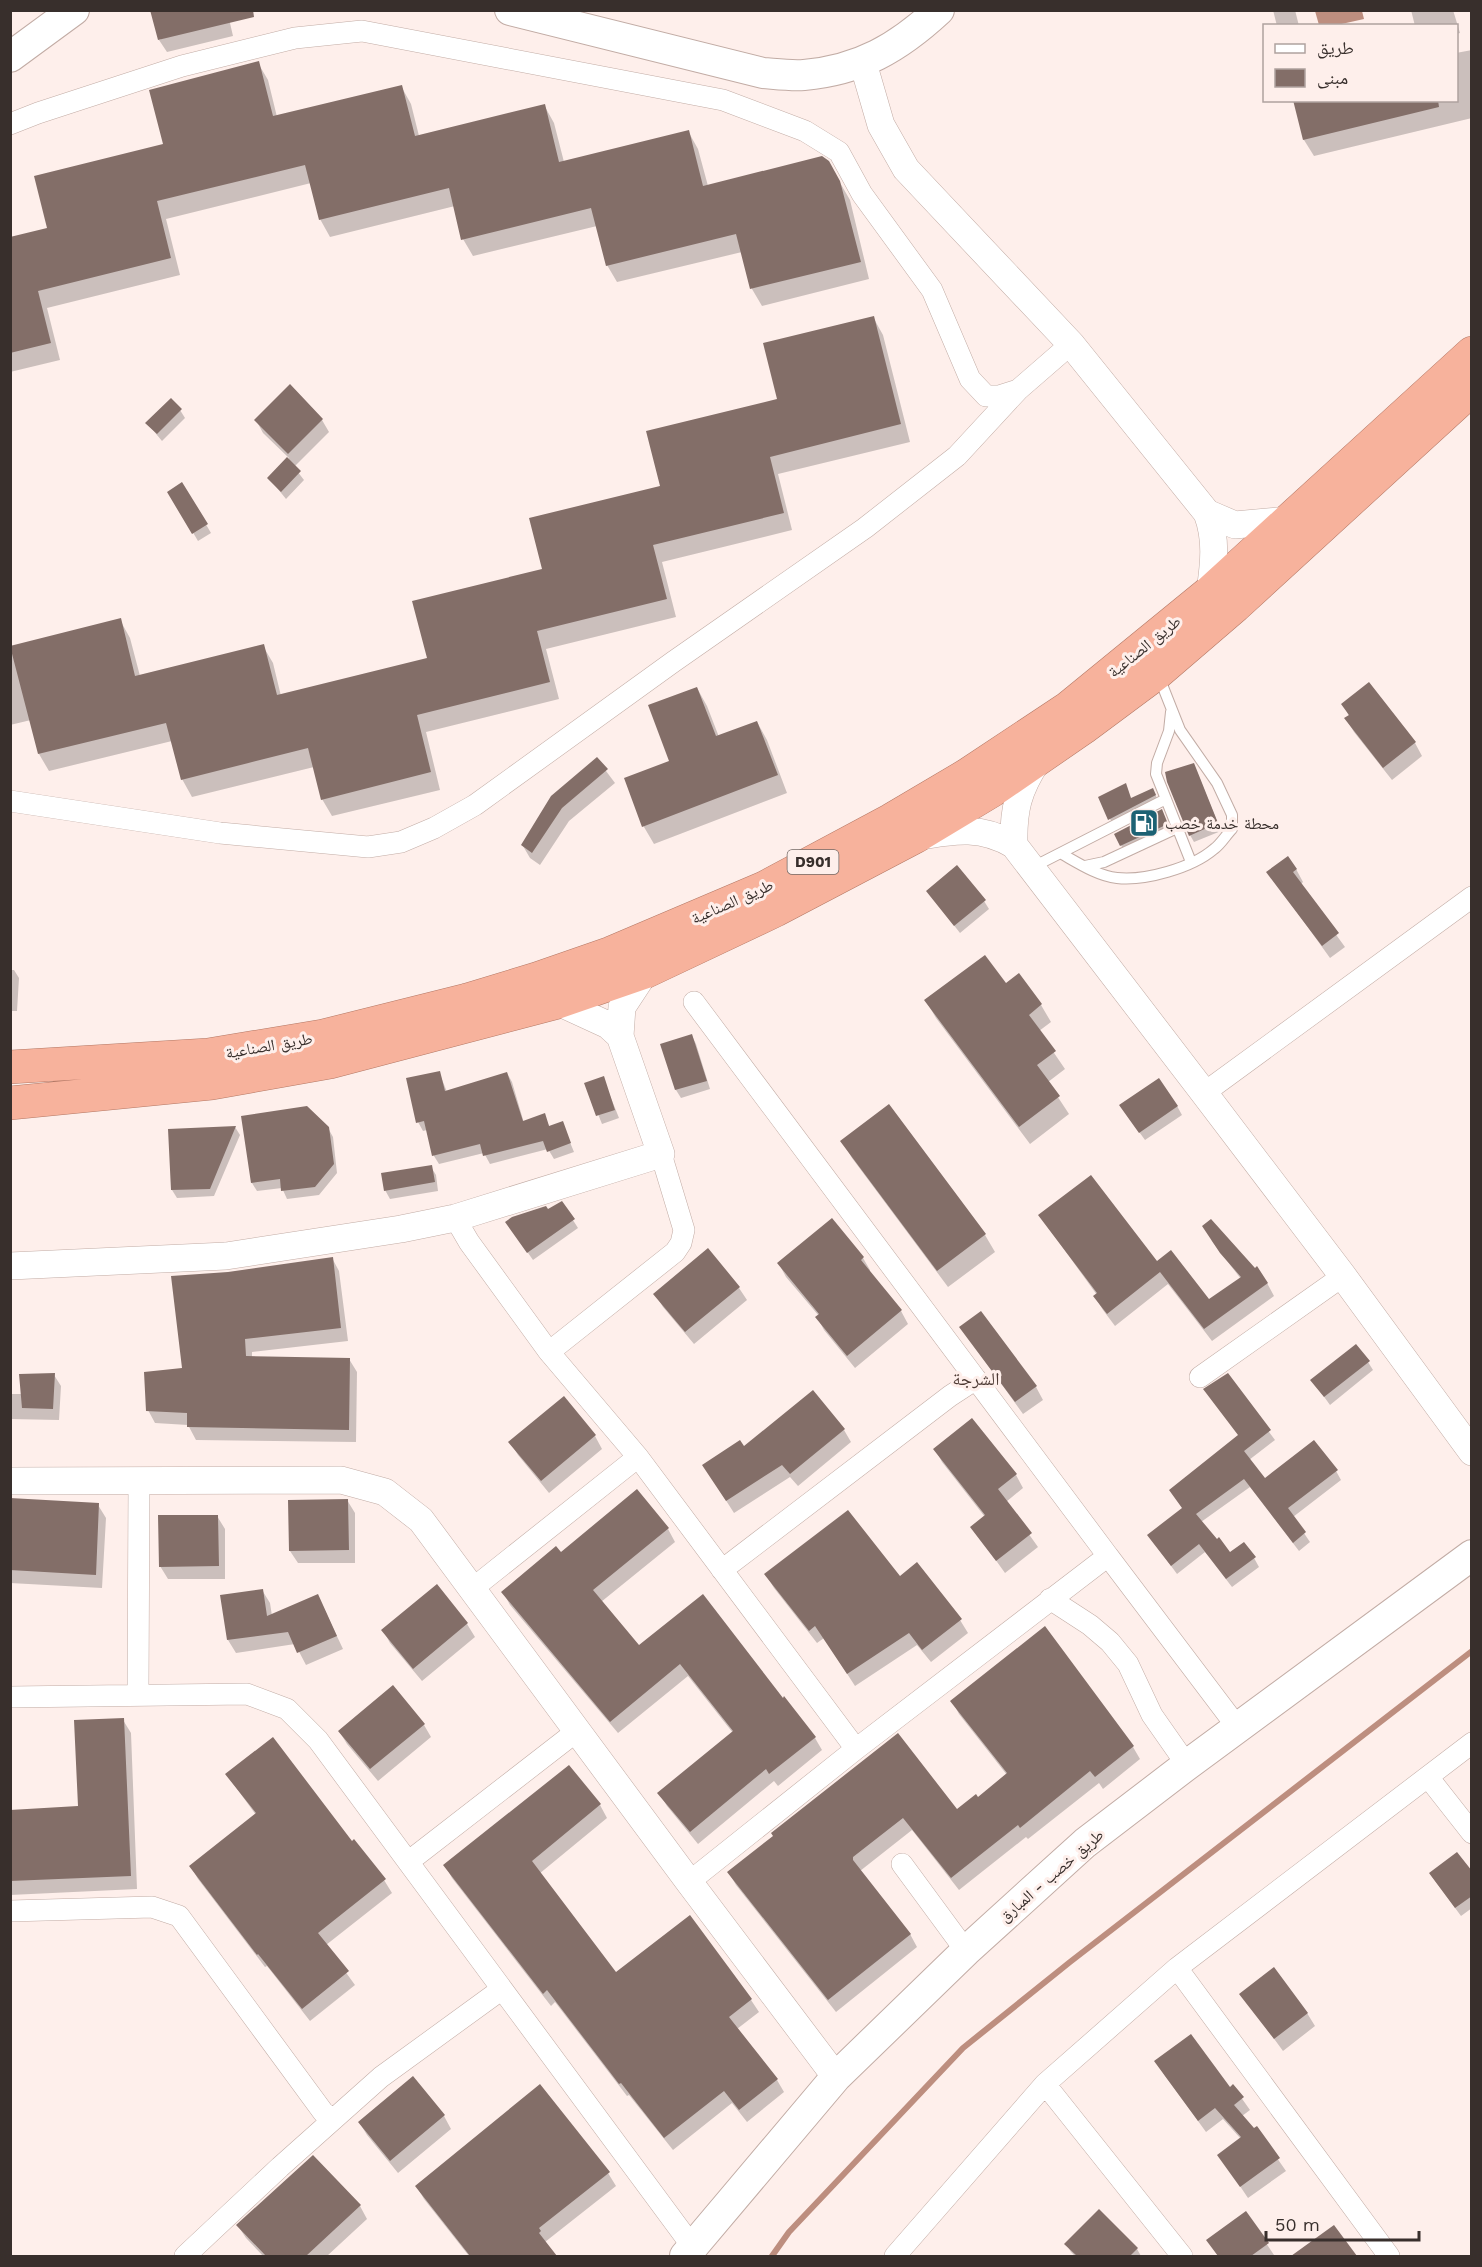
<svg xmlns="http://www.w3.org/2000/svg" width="1482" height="2267" font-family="'Work Sans','Noto Naskh Arabic',sans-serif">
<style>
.water{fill:#bd8e7f}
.shadow{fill:#0003}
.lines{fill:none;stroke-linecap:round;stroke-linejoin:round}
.stream{stroke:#bd8e7f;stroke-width:6}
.building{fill:#836e68}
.service-casing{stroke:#c2aca5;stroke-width:12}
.minor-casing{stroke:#c2aca5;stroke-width:22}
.tertiary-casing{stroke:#c2aca5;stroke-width:28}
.secondary-casing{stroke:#c2aca5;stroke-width:32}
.trunk-casing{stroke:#b37865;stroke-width:34}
.service{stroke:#fff;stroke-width:10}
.minor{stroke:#fff;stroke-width:21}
.tertiary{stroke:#fff;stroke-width:27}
.secondary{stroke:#fff;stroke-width:30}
.trunk{stroke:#f7b29c;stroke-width:33}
.labels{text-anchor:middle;stroke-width:6;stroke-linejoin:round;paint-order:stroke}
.shield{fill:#feefeb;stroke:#736965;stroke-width:1.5}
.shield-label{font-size:15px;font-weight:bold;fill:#382f2c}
.street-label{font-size:16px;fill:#382f2c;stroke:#feefeb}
.poi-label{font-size:16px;fill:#382f2c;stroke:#feefeb;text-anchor:start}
.neighbourhood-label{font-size:18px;fill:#4c3933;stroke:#feefeb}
</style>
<rect width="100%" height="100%" fill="#feefeb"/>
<path class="water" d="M1315 11H1362L1364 19 1337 25H1319Z"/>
<path class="shadow" d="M227 10 233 36 167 52 159 40Z
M1273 10H1295L1299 26H1277Z
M1411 10H1453L1460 33 1456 34V26H1415Z
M1472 50V118L1314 156 1304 140 1295 102 1456 100V53Z
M258 63 268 80 277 117 401 86 411 104 419 136 544 105 554 123 564 162 688 131 698 149 708 186 828 162 850 200 869 279 762 306 752 289 742 252 617 282 607 265 597 226 473 256 463 239 455 206 330 237 320 219 311 183 166 219 180 275 47 308 60 360 10 372V239L49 230 165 145Z
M873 317 883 335 910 442 778 474 792 530 662 562 676 617 546 649 559 699 426 732 440 790 332 816 322 799 314 767 192 797 182 779 172 741 49 771 39 754 31 720 10 725V647L120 620 130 638 140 676 263 646 273 663 281 696 429 659 544 570 779 400Z
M180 410 185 418 162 441 147 423Z
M256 420H322L329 432 294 467 304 480 286 499 269 478 289 458 263 433Z
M182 484 211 533 198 541 169 492Z
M1369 684 1415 743 1422 756 1392 780 1354 732 1346 719 1349 716 1343 704Z
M697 688 707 706 719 737 757 722 767 740 787 793 654 844 644 827 625 779 671 762Z
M597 759 615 783 569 821 540 865 530 858 523 846Z
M1197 772 1221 831 1194 842 1190 835Z
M1155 793 1157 799 1112 823 1100 797 1131 799Z
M1163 815 1169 828 1123 849 1116 835Z
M1296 869 1303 882 1300 885 1345 947 1330 958 1268 872Z
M927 891 984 901 989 909 960 933Z
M10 970H14L19 978 17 1011H10Z
M1019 975 1041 1005 1051 1022 1039 1031 1065 1069 1048 1082 1069 1114 1030 1144 936 1018 926 1001 1005 985Z
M692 1036 696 1044 710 1089 681 1098 676 1090 662 1045Z
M439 1072 447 1092 507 1073 512 1082 524 1123 544 1115 550 1128 562 1123 574 1152 554 1159 548 1149 490 1164 484 1153 439 1164 434 1156 427 1130 423 1131 418 1122Z
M603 1078 619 1118 602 1124 586 1084Z
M889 1106 985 1235 995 1252 948 1287 852 1158 842 1141Z
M1177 1106 1182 1115 1145 1140 1126 1114Z
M243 1118 328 1128 333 1137 337 1173 319 1195 287 1199 282 1188 257 1191 252 1183Z
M235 1127 240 1135 214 1196 177 1198 172 1190 170 1130Z
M431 1167 436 1175 438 1191 390 1199 385 1190Z
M562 1203 578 1228 533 1260 512 1230Z
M1040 1216 1156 1263 1209 1301 1241 1279 1211 1240 1267 1283 1274 1296 1212 1341 1168 1284 1115 1326 1103 1310 1095 1297 1097 1295Z
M332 1258 339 1271 348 1341 252 1352V1358L349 1359 357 1372 356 1442 196 1440 188 1425 155 1423 148 1410 184 1370 228 1273Z
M863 1258 870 1270 869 1272 901 1311 908 1324 855 1368 824 1330 817 1317 819 1316 786 1277 779 1264Z
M739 1288 747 1300 694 1344 663 1307 655 1294Z
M961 1328 1036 1387 1043 1400 1023 1414Z
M1368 1362 1373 1370 1330 1405 1312 1380Z
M54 1375 61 1386 59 1420 10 1419V1394H22Z
M1227 1375 1275 1440 1249 1460 1264 1480 1336 1471 1341 1480 1293 1517 1310 1542 1299 1551 1250 1487 1201 1522 1230 1554 1254 1558 1259 1567 1232 1587 1205 1552 1177 1574 1149 1536 1183 1509 1239 1436Z
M972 1420 1016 1475 1023 1488 1006 1502 1038 1547 1005 1573 972 1527 985 1517 942 1462 935 1449Z
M844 1430 851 1442 798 1486 790 1477 734 1513 704 1466 744 1449Z
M595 1436 602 1449 549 1493 518 1455 510 1442Z
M636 1491 668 1529 675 1542 601 1602 639 1647 783 1700 815 1738 822 1750 778 1786 774 1781 698 1844 667 1806 659 1793 733 1733 688 1676 618 1733 510 1605 503 1592 561 1554Z
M10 1500 98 1505 106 1518 102 1588 10 1583Z
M347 1500 355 1513V1563H298L290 1551Z
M217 1516 225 1529V1579H168L160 1566Z
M766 1575 900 1578 960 1620 968 1633 931 1662 917 1645 855 1686 824 1638 817 1643 774 1588Z
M436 1586 467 1624 475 1637 422 1681 390 1643 383 1630Z
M262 1590 270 1603 272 1616 318 1596 343 1649 306 1665 295 1644 236 1653 228 1640Z
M952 1701 1133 1747 1140 1759 1103 1789 1099 1783 1028 1839 1026 1837 959 1890 912 1830 860 1871 910 1934 917 1947 836 2012 736 1885 729 1873 775 1836 773 1833 957 1811 978 1799 1007 1775 959 1714Z
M123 1720 131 1733 137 1889 10 1895V1811L80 1807Z
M424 1725 431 1737 378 1781 347 1744 339 1731Z
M227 1775 352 1843 384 1880 392 1893 326 1945 355 1985 310 2021 267 1966 265 1967 198 1879 191 1867 256 1815Z
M600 1805 607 1818 539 1874 616 1974 751 2000 759 2012 737 2029 777 2080 784 2092 747 2122 732 2103 673 2150 629 2095 627 2096 555 2002 551 2006 452 1878 445 1865Z
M1472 1873V1908L1461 1916 1430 1874Z
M1241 1994 1307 2013 1315 2026 1283 2051Z
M1163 2073 1230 2089 1233 2086 1250 2110 1242 2116 1254 2130 1256 2128 1286 2171 1248 2198 1219 2155 1241 2139 1223 2119 1206 2132Z
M413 2078 444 2116 451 2129 398 2173 367 2135 359 2122Z
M608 2173 616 2186 545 2242 556 2256H469L424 2199 417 2187Z
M360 2206 367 2219 327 2256H263L246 2238 238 2226Z
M1099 2212 1137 2249 1141 2256H1075L1071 2252 1066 2244Z
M1246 2213 1274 2255 1218 2256 1208 2241Z
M1334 2227 1355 2256H1298L1297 2254Z"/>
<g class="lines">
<path class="stream" d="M772 2256 789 2232 963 2048 1070 1962 1472 1651"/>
</g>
<path class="building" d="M150 10H253L254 17 158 40Z
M259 61 273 116 402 85 415 136 545 104 559 162 689 130 703 186 822 156 829 161 840 181 861 262 750 289 736 234 606 266 591 208 461 240 449 188 319 220 305 165 157 201 171 258 38 291 51 343 10 353V237L47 228 34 176 163 144 149 90Z
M1293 100H1438L1439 107 1303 140Z
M874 316 901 424 770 457 784 513 653 545 667 599 537 631 550 682 417 715 431 772 321 800 308 748 181 780 166 723 38 754 10 646 121 618 135 676 264 644 277 695 427 658 412 601 542 569 529 518 660 486 646 431 777 399 763 343Z
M290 384 323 419 288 454 254 420Z
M171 398 182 409 157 434 145 423Z
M287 457 301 471 281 492 267 478Z
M182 482 208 524 192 534 167 492Z
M1369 682 1416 742 1383 768 1344 718 1349 715 1341 704Z
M697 687 716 736 757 721 778 775 642 827 624 778 669 761 648 705Z
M597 757 608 769 562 808 532 853 521 845 551 796Z
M1194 763 1218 823 1189 836 1167 782 1165 772Z
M1126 783 1131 798 1153 788 1156 795 1108 820 1098 797Z
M1162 809 1168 824 1120 846 1114 834Z
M1288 856 1297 869 1293 872 1339 933 1322 946 1266 872Z
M957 865 986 900 954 926 926 891Z
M985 955 1006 983 1019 973 1042 1004 1029 1015 1056 1051 1037 1065 1060 1096 1019 1127 924 1000Z
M692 1034 707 1081 675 1090 660 1044Z
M440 1071 445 1091 507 1072 523 1121 545 1113 549 1126 563 1121 571 1143 547 1152 543 1141 483 1156 480 1144 432 1156 424 1121 416 1123 406 1078Z
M604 1076 615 1110 596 1116 584 1083Z
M1159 1078 1178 1106 1139 1133 1119 1105Z
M889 1104 986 1234 937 1271 840 1141Z
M307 1106 329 1127 334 1164 315 1187 281 1191 280 1179 251 1183 241 1116Z
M236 1126 210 1189 171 1190 168 1129Z
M432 1165 435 1182 384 1191 381 1173Z
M1091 1175 1157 1261 1171 1250 1209 1299 1241 1277 1220 1253 1202 1226 1211 1219 1255 1268 1257 1266 1268 1283 1204 1329 1160 1272 1107 1314 1093 1296 1097 1293 1038 1215Z
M562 1201 575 1219 527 1253 505 1222 512 1217 546 1206 548 1209Z
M832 1218 864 1257 861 1260 902 1310 847 1356 815 1317 819 1314 777 1263Z
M708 1248 740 1287 685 1332 653 1294Z
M333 1257 341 1328 245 1339 246 1356 350 1358 349 1430 187 1427V1413L146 1411 144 1372 182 1368 171 1276 228 1272Z
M981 1311 1037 1386 1015 1402 959 1327Z
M1356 1344 1370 1361 1324 1397 1310 1380Z
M55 1373 53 1409 22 1408 19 1374Z
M1228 1373 1271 1430 1244 1451 1265 1478 1314 1440 1338 1470 1288 1508 1306 1532 1293 1543 1244 1479 1196 1514 1217 1539 1219 1537 1230 1552 1244 1542 1256 1557 1226 1579 1199 1544 1171 1566 1147 1535 1182 1508 1169 1490 1238 1435 1203 1389Z
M813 1390 845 1429 790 1474 782 1465 726 1501 702 1465 740 1440 744 1446Z
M564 1396 596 1435 541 1481 508 1442Z
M972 1418 1017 1474 998 1489 1032 1533 996 1561 970 1527 985 1515 933 1449Z
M637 1489 669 1528 593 1590 639 1645 703 1594 783 1698 784 1696 816 1737 769 1774 766 1769 690 1832 657 1793 733 1731 680 1664 610 1722 501 1592 556 1546 561 1552Z
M10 1498 99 1503 96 1575 10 1570Z
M348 1499 349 1550 289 1551 288 1500Z
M848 1510 900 1576 917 1562 962 1619 922 1650 909 1633 847 1674 815 1626 809 1631 764 1574Z
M158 1515H218L219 1566 159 1567Z
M437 1584 468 1623 413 1669 381 1630Z
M263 1589 267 1616 318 1594 337 1636 297 1653 288 1632 227 1640 220 1595Z
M1045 1626 1134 1746 1095 1777 1090 1771 1020 1828 1018 1825 951 1878 903 1818 853 1857V1860L911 1934 828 2000 727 1872 773 1836 771 1833 898 1733 957 1809 976 1794 978 1797 1007 1773 950 1701Z
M393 1685 425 1724 370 1769 338 1731Z
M124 1718 131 1876 10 1881V1810L78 1806 74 1720Z
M273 1737 352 1841 354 1839 386 1879 318 1933 349 1971 302 2009 258 1954 257 1955 189 1866 256 1813 225 1774Z
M569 1765 601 1804 532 1861 616 1972 690 1915 752 1999 729 2017 778 2079 739 2110 724 2091 664 2138 621 2083 619 2084 547 1990 543 1994 443 1865Z
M1457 1852 1472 1871V1896L1455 1908 1429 1873Z
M1274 1967 1308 2013 1274 2039 1239 1994Z
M1191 2034 1230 2087 1233 2084 1244 2097 1234 2105 1254 2128 1257 2126 1280 2158 1240 2187 1217 2155 1241 2137 1215 2108 1198 2121 1154 2061Z
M413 2076 445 2115 390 2161 358 2122Z
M540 2084 610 2172 539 2228 541 2231 539 2233 557 2256H470L415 2186Z
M313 2155 361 2205 306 2256H266L236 2225Z
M1099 2209 1138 2248 1130 2256H1077L1064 2244Z
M1246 2211 1269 2243 1251 2256H1218L1206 2240Z
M1334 2225 1357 2256H1291Z"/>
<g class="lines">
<g class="service-casing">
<path id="service" d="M1171 712 1169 731 1157 763 1156 774 1191 862
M1062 854C1078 863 1098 876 1117 878 1145 881 1192 868 1214 849 1221 844 1226 835 1232 829V815L1217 783 1180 730 1159 677
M1085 866 1104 862 1177 828
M1033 867 1166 799"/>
</g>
<g class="minor-casing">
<path id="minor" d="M10 124 38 113 182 66 295 38 362 31 723 100 805 131 839 152 862 194 932 290 970 379 986 396H999L1018 390
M10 801 220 833 368 847 401 842 434 828 475 805 673 662 865 528 957 456 1018 390 1071 344
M1204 1093 1472 897
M661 1154 684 1230 681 1243 675 1252 549 1352 638 1457 856 1749
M455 1218 469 1242 549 1352
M1200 1377 1343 1276
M1108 1556 1238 1728
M722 1570 950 1396 976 1379
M472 1589 638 1457
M1050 1599 1090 1625 1110 1642 1128 1664 1152 1715 1187 1765
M138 1695 139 1481
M10 1697 247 1694 287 1709 318 1740 692 2246
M1428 1777 1472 1833
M408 1862 577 1731
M902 1864 966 1951
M689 1882 856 1749 1108 1556 694 1002
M10 1911 152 1907 179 1916 323 2112 333 2120
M1177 1968 1389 2256
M1045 2084 1182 2256
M185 2256 280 2167 381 2077 502 1989
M895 2256 1045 2084 1177 1968 1472 1743"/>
</g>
<g class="tertiary-casing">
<path id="tertiary" d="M863 63 881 125 906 169 1071 344 1207 513C1217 539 1214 564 1210 592
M1207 513 1235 525 1288 520
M921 836C956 830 982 826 1014 845L1204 1093 1343 1276 1472 1452
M1014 845C1013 810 1018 790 1037 761
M558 1002 608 1025 620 1036
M10 1266 226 1256 401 1229 455 1218 661 1154 620 1036 622 1007 645 972
M10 1481 341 1480 385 1492 421 1520 689 1882 836 2077"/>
</g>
<g class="secondary-casing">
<path id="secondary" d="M510 10 763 73C776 74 791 76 804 75 860 70 898 48 939 10
M10 57 74 10
M685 2256 836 2077 966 1951 1085 1843 1187 1765 1472 1555"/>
</g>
<g class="trunk-casing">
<path id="trunk" d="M10 1067 208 1055 323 1036 467 1000 536 979 611 953 764 888 891 820 967 775 1068 708 1210 592 1472 353
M10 1103 212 1083 330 1062 558 1002 645 972 776 910 915 837 993 790 1083 728 1157 673 1235 606 1472 389"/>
</g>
<use href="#service" class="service"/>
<use href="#minor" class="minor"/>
<use href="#tertiary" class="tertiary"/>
<use href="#secondary" class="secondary"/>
<use href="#trunk" class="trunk"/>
</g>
<defs>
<g id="fuel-square" transform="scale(1.5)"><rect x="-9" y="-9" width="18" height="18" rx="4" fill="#1d6274" stroke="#feefeb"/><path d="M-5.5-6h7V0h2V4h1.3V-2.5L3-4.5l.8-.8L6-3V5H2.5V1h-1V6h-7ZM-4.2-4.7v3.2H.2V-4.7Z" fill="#fff"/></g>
</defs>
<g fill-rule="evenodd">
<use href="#fuel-square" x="1144" y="823"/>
</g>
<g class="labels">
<rect class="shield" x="787.5" y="850" width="51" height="24" rx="4.5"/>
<g class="shield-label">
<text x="813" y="867">D901</text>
</g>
<g class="street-label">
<text transform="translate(1144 646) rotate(-39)" y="6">طريق الصناعية</text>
<text transform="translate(732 901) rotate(-24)" y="6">طريق الصناعية</text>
<text transform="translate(269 1045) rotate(-10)" y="6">طريق الصناعية</text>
<text transform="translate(1051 1875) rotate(-41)" y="6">طريق خصب - المبارق</text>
</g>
<g class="poi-label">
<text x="1165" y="829">محطة خدمة خصب</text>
</g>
<g class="neighbourhood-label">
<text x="976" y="1385">الشرجة</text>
</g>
</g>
<rect width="1482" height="2267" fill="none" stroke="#382f2c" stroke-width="24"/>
<rect x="1263" y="24" width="195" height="78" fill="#feefeb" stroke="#afa29f" stroke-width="1.5"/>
<rect x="1275" y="44" width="30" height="9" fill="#ffffff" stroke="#afa29f" stroke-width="1.5"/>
<text x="1317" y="54" font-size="18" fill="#382f2c">طريق</text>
<rect x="1275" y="69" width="30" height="18" fill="#836e68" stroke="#afa29f" stroke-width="1.5"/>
<text x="1317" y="84" font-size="18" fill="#382f2c">مبنى</text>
<path d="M1266 2231v9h153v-9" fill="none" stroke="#382f2c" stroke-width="3"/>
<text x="1275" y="2231" font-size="18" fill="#382f2c" stroke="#feefeb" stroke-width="4.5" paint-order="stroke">50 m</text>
</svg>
